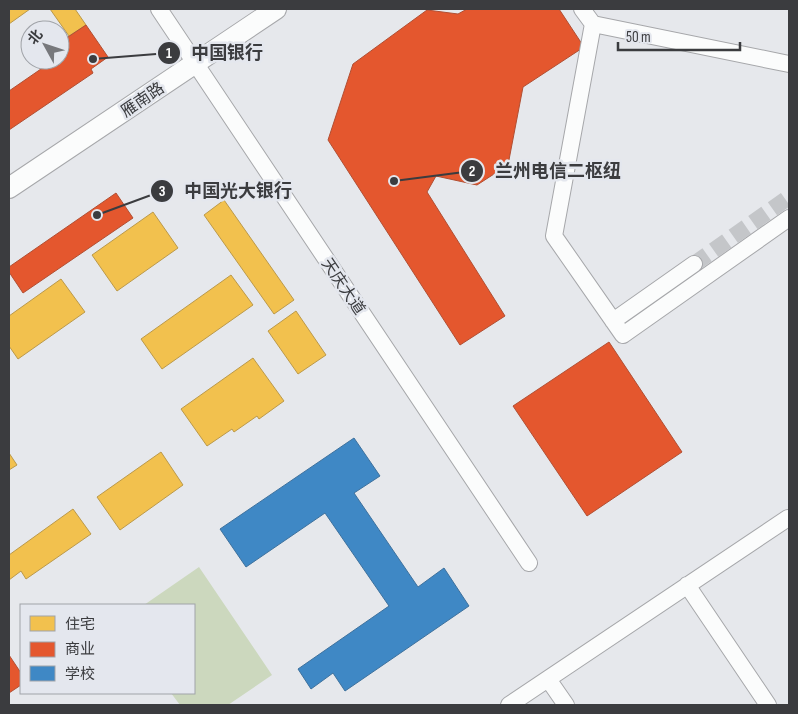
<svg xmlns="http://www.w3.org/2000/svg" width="798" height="714" font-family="'Sofia Sans Condensed','Noto Sans SC',sans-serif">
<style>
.green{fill:#ccd8be}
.homes{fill:#f2c14e;stroke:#bb994a}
.shops{fill:#e4572e;stroke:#b14f33}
.schools{fill:#3f88c5;stroke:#3e719d}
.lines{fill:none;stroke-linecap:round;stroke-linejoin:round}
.minor-tunnel{stroke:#c4c6c9;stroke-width:16;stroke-dasharray:16 8;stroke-linecap:butt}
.minor-casing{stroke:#a6a7aa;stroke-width:18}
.major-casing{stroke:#a6a7aa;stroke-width:22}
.minor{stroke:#fbfcfc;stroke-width:16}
.major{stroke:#fbfcfc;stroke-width:20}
.labels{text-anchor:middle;stroke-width:5;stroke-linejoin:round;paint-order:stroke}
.street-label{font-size:16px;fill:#3b3c3f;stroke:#e4e7ee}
.leader{fill:none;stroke:#3b3c3f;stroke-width:2}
.callout-dot{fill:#3b3c3f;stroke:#e4e7ee;stroke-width:2}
.mark-label{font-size:15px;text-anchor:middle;font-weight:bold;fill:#fff}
.callout-label{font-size:18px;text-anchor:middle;font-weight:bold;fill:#3b3c3f;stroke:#e4e7ee;stroke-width:5;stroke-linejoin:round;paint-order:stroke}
</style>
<rect width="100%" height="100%" fill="#e6e8ec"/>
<path class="green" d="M199 567 272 675 228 705H180L171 693H194V605H144Z"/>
<path class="homes" d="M9 9H30L9 24Z
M50 9H75L86 25 69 36Z
M224 200 294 300 274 314 204 215Z
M153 212 178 248 117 291 92 255Z
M231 275 253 305 162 369 141 339Z
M61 279 85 312 18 359 9 346V316Z
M296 311 326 355 298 374 268 331Z
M253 358 284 401 259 419 257 416 234 432 232 429 207 446 181 409Z
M161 452 183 485 120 530 97 497Z
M9 453 17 465 9 470Z
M73 509 91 534 26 579 21 571 9 580V555Z"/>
<path class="shops" d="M467 9H559L584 47 523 87 508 165 477 185 436 176 427 192 505 316 460 345 328 140 353 64 427 10 458 14Z
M86 25 108 57 91 69 93 73 9 130V91L54 60H60V56L68 50 62 41Z
M116 193 133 218 23 293 9 272V267Z
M609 342 682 452 587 516 513 406Z
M9 655 21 673V685L9 693Z"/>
<path class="schools" d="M354 438 380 476 354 493 418 587 444 568 469 606 345 691 333 673 311 689 298 669 389 606 325 513 246 567 220 529Z"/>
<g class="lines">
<path class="minor-tunnel" d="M694 264 789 197"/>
<g class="minor-casing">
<path id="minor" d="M159 9 529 563
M582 9 593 24
M789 64 593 24 554 236 623 335 789 218
M613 321 694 264
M687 585 768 705
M548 679 566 705
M509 705 788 518"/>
</g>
<g class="major-casing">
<path id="major" d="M9 188 276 9"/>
</g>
<use href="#minor" class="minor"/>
<use href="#major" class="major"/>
</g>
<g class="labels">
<g class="street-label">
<text transform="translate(142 99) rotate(-34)" y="6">雁南路</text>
<text transform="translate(344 286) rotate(56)" y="6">天庆大道</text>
</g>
</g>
<path class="leader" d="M93 59L169 53M394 181L472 171M97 215L162 191"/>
<g class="callout-dot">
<circle cx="93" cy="59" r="5"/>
<circle cx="394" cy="181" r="5"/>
<circle cx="97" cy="215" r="5"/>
<circle cx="169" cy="53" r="12"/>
<circle cx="472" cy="171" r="12"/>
<circle cx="162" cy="191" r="12"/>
</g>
<g class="mark-label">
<text x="169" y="58">1</text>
<text x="472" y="176">2</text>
<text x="162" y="196">3</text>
</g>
<g class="callout-label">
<text x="227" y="59">中国银行</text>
<text x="558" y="177">兰州电信二枢纽</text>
<text x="238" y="197">中国光大银行</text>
</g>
<rect width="798" height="714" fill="none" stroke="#3b3c3f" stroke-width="20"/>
<rect x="20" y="604" width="175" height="90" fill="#e4e7ee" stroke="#a0a3a8"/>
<rect x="30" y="616" width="25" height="15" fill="#f2c14e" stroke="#a0a3a8"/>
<text x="65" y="629" font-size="15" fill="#3b3c3f">住宅</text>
<rect x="30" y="642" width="25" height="15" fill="#e4572e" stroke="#a0a3a8"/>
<text x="65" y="654" font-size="15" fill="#3b3c3f">商业</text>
<rect x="30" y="666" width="25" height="15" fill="#3f88c5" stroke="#a0a3a8"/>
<text x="65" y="679" font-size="15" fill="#3b3c3f">学校</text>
<g transform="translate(45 45) rotate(310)"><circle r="24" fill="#e4e7ee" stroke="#a0a3a8"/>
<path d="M0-4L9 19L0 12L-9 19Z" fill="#77787c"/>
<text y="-8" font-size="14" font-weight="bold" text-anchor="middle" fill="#3b3c3f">北</text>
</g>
<path d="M618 42v8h122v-8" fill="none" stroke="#3b3c3f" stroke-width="2.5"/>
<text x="626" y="42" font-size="15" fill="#3b3c3f" stroke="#e4e7ee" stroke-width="4" paint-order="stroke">50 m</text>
</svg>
